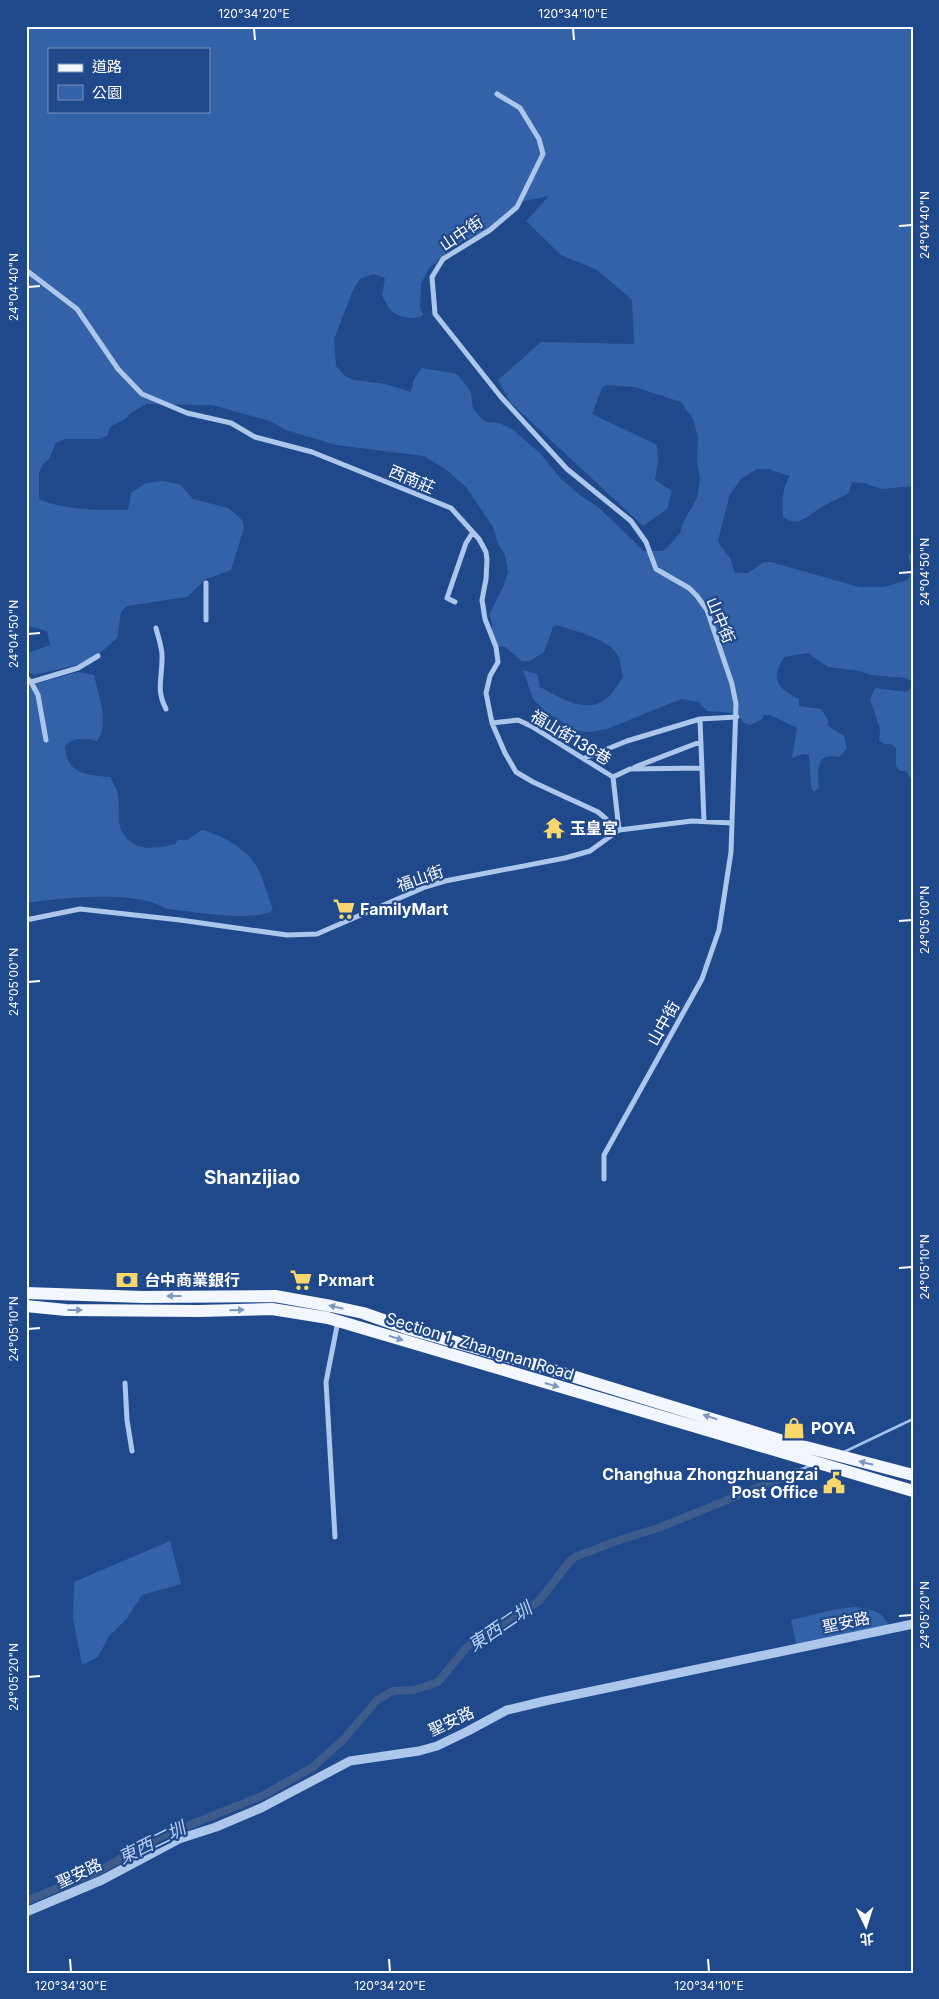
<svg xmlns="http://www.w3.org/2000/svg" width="939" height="1999" font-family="Inter,'Noto Sans TC',sans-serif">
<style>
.green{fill:#3462a8;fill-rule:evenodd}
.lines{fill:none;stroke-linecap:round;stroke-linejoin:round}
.stream{stroke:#a0c0ed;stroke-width:2.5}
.canal{stroke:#3d5b8b;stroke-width:8}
.minor{stroke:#adc6eb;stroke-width:5}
.tertiary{stroke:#adc6eb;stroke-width:9}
.primary{stroke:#f2f6fe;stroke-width:12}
.oneway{fill:#7e97bf}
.ticks{fill:none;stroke:#fff;stroke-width:2}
.labels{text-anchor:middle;stroke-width:4.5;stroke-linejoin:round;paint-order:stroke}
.street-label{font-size:16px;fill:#fff;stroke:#20498b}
.poi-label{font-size:16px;font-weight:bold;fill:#fff;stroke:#20498b;text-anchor:start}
.water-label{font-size:18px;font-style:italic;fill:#b8d0f3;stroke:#20498b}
.quarter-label{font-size:19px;font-weight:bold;fill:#fff;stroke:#20498b}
.neatline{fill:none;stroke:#fff;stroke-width:2}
.ticks-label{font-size:12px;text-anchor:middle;fill:#fff}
</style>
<rect width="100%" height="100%" fill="#20498b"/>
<path class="green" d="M26 26H913V486L881 489 864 483 852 482 848 494C839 498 830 502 822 507 809 514 799 529 783 517 782 502 782 489 790 476L768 469H757L741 479 730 494 718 540C721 549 728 553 731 561 733 566 732 568 736 573H748L764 562H771L859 587H884L908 580 912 568 908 556 913 551V782L906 771H900L896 766V748L891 744H885L879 741 880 729 870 699 875 688 906 692 912 688V682L906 678 871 675 859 671 828 667 808 653 784 657C770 680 777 688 799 699V706L821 709 828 720V726L844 736 847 748 839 757C814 751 818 772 819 788L813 792 811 786 809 755 803 754 792 758 797 728 770 715H764L761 720 750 725 744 723 737 713 707 711 699 702 681 699 607 729 589 732 577 731 546 712 533 699 523 670 537 674 540 687C559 697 586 715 606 699 613 694 618 684 623 677 621 671 621 664 619 658 612 639 574 631 557 625L553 627 544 652 530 661H522L505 647 492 645V623L489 615 504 585 508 572 505 555 498 544 493 527 466 487 445 469 424 456 336 445 286 430 270 421 212 405 146 404 131 413 125 419 110 427 107 436 99 439H64L56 443 49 459 42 465 39 473V499C66 511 99 510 128 510L131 493 146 483 163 481 181 485 193 499 228 508 242 520 244 528 231 570 206 579 187 597 127 606 121 612 117 638 97 656 81 664 34 675 26 670V654L50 645 47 631 29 626 26 629ZM49 49H209V111H49ZM549 196 526 221 561 255 597 270 632 300 634 344 541 342 498 380 510 402 643 526 667 509 672 491 655 480 658 460 657 445 592 414 602 388 607 385 635 387 681 402 693 419 698 437 697 461 700 479 697 498 684 521 680 533 667 548 662 551H644L598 507 581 496 561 479 541 454 512 429 499 423 486 422 482 419 473 409 471 392 457 374 422 368 414 379 411 392 385 384 354 380 345 376 336 366 334 339 353 290 360 279 373 274 385 278 382 296C385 301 389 310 394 313 402 318 416 320 423 315L420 307 421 283 430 267 459 243 493 228 520 202Z
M78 672 94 675C98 694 110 724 97 741 85 738 74 737 65 746 66 775 88 775 110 777 113 783 117 789 118 795 120 806 117 820 121 830 132 853 155 849 175 844L178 840H187L202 830C222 835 248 849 258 869 264 882 268 896 273 910 253 923 192 911 167 909 134 889 63 898 26 903V683L31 685Z
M170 1541 181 1584 142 1595 127 1618 109 1636 98 1657 82 1665 73 1618 74 1582Z
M855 1607C874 1610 882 1610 890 1628L797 1648 791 1620 837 1609Z"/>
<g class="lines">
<path class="stream" d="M844 1452 913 1419
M796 1472 811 1465"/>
<path class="canal" d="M26 1901 97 1872 139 1848 197 1822 264 1795 313 1767 344 1739 377 1700 393 1691 414 1690 438 1682 467 1647 539 1601 570 1561 575 1557 614 1542 661 1527 796 1472"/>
<path class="minor" d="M497 94 520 108 539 139 543 154 517 207 490 230 443 259 432 277 435 314 501 397 567 469 631 521 646 542 656 569 689 588 697 596 707 610 732 684 736 704 731 852 719 930 702 979 604 1155V1179
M26 270 77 309 118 369 142 394 187 413 231 423 255 437 312 452 451 508 479 539 486 552 487 560 486 579 482 600 485 619 496 647 498 662 490 676 486 693 492 723 505 753 516 772 533 782 598 812 619 830
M455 602 447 598 466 543 473 532
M206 620V583
M156 628C158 637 163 649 162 659 162 679 156 690 166 709
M26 677 31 682 78 668 98 656
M31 682 38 695 46 740
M700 719 704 822
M492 723 518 720 531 726 613 777
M585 758 627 741 700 719 737 717
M635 767 700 742
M613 777 630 769 701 768
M613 777 619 830
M26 920 80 909 180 920 287 935 317 934 425 887 445 881 565 858 590 851 619 830 692 821 732 823
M125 1383 127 1420 132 1451
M335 1537 326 1382 338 1321"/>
<path class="tertiary" d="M26 1912 102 1880 179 1839 216 1827 261 1808 350 1761 419 1751 437 1746 468 1731 507 1710 545 1701 913 1624"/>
<path class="primary" d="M26 1293 143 1297 275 1296 331 1306 363 1313 409 1329 533 1364 783 1441 913 1475
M26 1306 66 1310 199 1311 272 1309 328 1318 913 1491"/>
</g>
<defs><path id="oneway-solid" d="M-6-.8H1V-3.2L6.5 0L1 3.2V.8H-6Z" transform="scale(1.25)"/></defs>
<g class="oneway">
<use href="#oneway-solid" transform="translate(174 1296) rotate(180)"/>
<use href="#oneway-solid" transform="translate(336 1307) rotate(-167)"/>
<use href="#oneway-solid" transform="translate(75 1310)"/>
<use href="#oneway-solid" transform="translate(237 1310) rotate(-1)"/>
<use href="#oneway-solid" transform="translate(396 1338) rotate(17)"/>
<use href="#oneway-solid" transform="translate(552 1385) rotate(16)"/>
<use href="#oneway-solid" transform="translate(710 1417) rotate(-162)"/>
<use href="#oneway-solid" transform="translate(866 1463) rotate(-166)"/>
</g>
<path class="ticks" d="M254 28 255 40M573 28 574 40M899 226 912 225M28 287 40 286M899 573 912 572M28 634 40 633M899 921 912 920M28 982 40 981M899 1268 912 1267M28 1329 40 1328M899 1616 912 1615M28 1677 40 1676M70 1959 71 1972M389 1959 390 1972M708 1959 709 1972"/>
<defs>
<g id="temple-bare" transform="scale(1.725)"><path d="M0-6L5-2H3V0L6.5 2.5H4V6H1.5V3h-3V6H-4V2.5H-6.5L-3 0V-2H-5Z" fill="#f9d76d" stroke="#20498b" stroke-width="2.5" paint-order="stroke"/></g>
<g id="supermarket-bare" transform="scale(1.725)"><path d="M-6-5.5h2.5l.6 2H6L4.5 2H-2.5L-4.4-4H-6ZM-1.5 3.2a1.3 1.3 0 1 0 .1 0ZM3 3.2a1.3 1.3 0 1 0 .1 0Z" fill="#f9d76d" stroke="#20498b" stroke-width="2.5" paint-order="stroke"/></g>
<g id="bank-bare" transform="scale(1.725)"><path d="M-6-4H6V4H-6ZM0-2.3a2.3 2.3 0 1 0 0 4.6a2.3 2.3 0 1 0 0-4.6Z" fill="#f9d76d" stroke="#20498b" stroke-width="2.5" paint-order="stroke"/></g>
<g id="shop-bare" transform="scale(1.725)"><path d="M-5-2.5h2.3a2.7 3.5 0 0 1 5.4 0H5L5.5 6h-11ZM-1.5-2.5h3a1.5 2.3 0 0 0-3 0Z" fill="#f9d76d" stroke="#20498b" stroke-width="2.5" paint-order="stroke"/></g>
<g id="civic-bare" transform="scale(1.725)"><path d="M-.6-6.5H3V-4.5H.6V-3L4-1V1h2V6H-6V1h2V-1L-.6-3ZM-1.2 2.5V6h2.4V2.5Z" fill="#f9d76d" stroke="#20498b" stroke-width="2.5" paint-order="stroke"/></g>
</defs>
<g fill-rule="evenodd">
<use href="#temple-bare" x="554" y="828"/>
<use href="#supermarket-bare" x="344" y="909"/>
<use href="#bank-bare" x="127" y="1280"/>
<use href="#supermarket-bare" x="301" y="1280"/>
<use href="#shop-bare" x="794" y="1428"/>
<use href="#civic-bare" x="834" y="1483"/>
</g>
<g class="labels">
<g class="street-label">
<text transform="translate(461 233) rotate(-34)" y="6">山中街</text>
<text transform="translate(412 479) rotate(23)" y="6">西南莊</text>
<text transform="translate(721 620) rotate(67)" y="6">山中街</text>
<text transform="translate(571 737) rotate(31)" y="6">福山街136巷</text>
<text transform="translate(420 878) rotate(-19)" y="6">福山街</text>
<text transform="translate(663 1023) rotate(-61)" y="6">山中街</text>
<text transform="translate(480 1346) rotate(17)" y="6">Section 1, Zhangnan Road</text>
<text transform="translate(846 1622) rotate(-12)" y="6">聖安路</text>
<text transform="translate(451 1721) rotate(-25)" y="6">聖安路</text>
<text transform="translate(79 1873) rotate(-25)" y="6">聖安路</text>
</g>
<g class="poi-label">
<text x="570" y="834">玉皇宮</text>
<text x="360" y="915">FamilyMart</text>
<text x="144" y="1286">台中商業銀行</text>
<text x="318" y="1286">Pxmart</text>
<text x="811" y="1434">POYA</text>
<text x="818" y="1480" text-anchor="end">Changhua Zhongzhuangzai<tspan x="818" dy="18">Post Office</tspan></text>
</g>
<g class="water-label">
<text transform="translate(500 1627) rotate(-34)" y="6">東西二圳</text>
<text transform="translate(152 1843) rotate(-26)" y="6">東西二圳</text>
</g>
<g class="quarter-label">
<text x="252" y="1184">Shanzijiao</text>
</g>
</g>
<rect width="939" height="1999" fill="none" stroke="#20498b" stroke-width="55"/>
<rect x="48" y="48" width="162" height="65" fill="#20498b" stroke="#7992b9"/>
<rect x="58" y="64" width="25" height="8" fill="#f2f6fe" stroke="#7992b9"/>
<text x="92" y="72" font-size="15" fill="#ffffff">道路</text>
<rect x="58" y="85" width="25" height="15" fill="#3462a8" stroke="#7992b9"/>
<text x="92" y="98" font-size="15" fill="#ffffff">公園</text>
<g transform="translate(866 1926) rotate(176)" stroke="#20498b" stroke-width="4" paint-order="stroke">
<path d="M0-4L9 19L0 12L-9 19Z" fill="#ffffff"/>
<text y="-8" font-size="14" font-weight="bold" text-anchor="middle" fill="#ffffff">北</text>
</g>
<rect x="28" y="28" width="884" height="1944" class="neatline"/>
<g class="ticks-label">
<text x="254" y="18">120°34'20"E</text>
<text x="573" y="18">120°34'10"E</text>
<text transform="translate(925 225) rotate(-90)" y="4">24°04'40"N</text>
<text transform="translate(14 287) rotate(-90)" y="4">24°04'40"N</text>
<text transform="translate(925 572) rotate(-90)" y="4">24°04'50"N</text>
<text transform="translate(14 634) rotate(-90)" y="4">24°04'50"N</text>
<text transform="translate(925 920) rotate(-90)" y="4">24°05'00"N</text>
<text transform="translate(14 982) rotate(-90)" y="4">24°05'00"N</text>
<text transform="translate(925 1267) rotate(-90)" y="4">24°05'10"N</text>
<text transform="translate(14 1329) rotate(-90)" y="4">24°05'10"N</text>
<text transform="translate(925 1615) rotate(-90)" y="4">24°05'20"N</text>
<text transform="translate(14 1677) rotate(-90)" y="4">24°05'20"N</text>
<text x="71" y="1990">120°34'30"E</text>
<text x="390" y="1990">120°34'20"E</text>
<text x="709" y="1990">120°34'10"E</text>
</g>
</svg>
